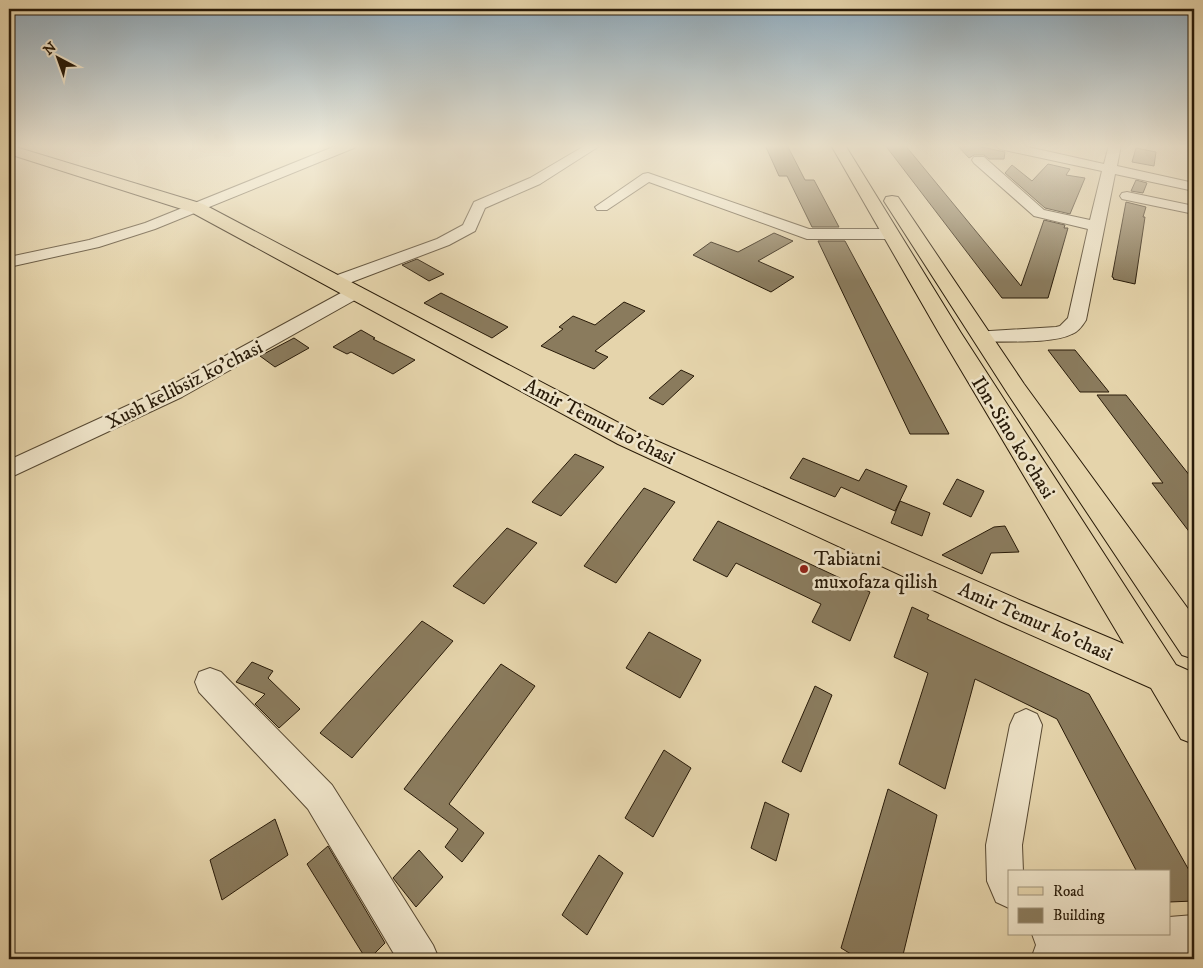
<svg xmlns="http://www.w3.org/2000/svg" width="1203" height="968" font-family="'IM FELL DW Pica',serif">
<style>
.building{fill:#8a7b5d;stroke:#281a08}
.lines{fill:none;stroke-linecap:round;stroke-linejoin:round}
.minor-casing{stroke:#574831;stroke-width:2}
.major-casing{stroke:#281a08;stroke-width:2}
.minor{fill:#eee3c8;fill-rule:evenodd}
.major{fill:#e5d4ab;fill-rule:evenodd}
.poi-dot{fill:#8f2418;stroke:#eee3c8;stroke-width:2}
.labels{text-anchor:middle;stroke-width:5;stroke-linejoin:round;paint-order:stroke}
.street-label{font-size:20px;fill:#281a08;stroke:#eee3c8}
.poi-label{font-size:20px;fill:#281a08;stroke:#eee3c8;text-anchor:start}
</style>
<rect width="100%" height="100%" fill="#e5d4ab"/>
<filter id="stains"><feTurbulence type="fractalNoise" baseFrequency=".004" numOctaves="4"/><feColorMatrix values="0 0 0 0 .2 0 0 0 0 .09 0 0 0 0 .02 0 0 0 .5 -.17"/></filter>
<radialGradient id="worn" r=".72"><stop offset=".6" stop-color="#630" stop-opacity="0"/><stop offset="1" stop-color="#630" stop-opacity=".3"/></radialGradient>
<path class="building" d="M765 145H787L805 180H814L839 227H812L787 176H779Z
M885 145H905L1021 286 1044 220 1065 225 1064 228H1068L1048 298H1002Z
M957 145H972L1005 152 1004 159H989L984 155H974L969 158Z
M1136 148 1156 152 1154 166 1132 162Z
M1048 164 1070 169 1066 175 1085 178 1070 214 1045 208 1005 173 1012 165 1032 181Z
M1136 180 1147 183 1143 193 1131 191Z
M1126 202 1146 207 1143 217H1145L1135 284 1113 279 1114 278 1112 277Z
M774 233 793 241 758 261 794 277 771 292 693 255 711 242 738 252Z
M818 241H845L949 434H910Z
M417 259 444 274 429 281 402 265Z
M441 293 508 327 492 338 424 303Z
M624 302 645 311 595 351 608 357 594 369 541 346 563 329 559 327 573 316 595 325Z
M361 330 375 338 373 339 415 360 393 374 351 352 347 354 333 347Z
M294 338 309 348 275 367 260 356Z
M1048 350H1075L1109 392H1080Z
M681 370 694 376 663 405 649 398Z
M1097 395H1126L1194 481V538L1152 483H1163Z
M575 454 604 467 561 516 532 502Z
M803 458 859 481 866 469 907 486 895 511 841 487 835 497 790 478Z
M957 479 984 491 971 517 943 504Z
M644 488 675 502 616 583 584 566Z
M900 501 930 513 922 536 891 523Z
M718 521 870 592 850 641 812 622 821 604 736 563 727 577 693 560Z
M1005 526 1019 552 991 553 982 574 942 555 994 527Z
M507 528 537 543 484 604 453 586Z
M912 607 929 615 927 619 1089 694 1194 879V901L1169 902V872H1137L1057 719 975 679 945 789 899 764 928 673 894 657Z
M422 621 453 641 352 758 320 733Z
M649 632 701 660 680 698 626 668Z
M252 662 273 671 268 678 300 709 279 728 255 704 265 694 236 682Z
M501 664 535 686 449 804 484 833 462 862 445 847 458 829 404 789Z
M815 686 832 695 801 772 782 762Z
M664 750 691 768 653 837 625 818Z
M888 789 937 815 902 959H859L841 948Z
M765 802 789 814 776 861 751 848Z
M275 819 288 855 222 900 210 860Z
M328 846 385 943 369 959H366L307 864Z
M419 850 443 877 416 907 393 878Z
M599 855 623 873 587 935 562 915Z"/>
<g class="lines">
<g class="minor-casing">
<path id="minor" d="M338 145H356L354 148 155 229 99 247 9 267V257L89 240 145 223Z
M586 145H601L540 184 485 208 475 231 449 245 344 285 338 286 332 285 329 281 332 277 437 239 463 225 474 202 530 178Z
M994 145H1019L1104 164 1109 145H1121L1117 166 1194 183V191L1115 174 1086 320C1083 325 1078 332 1072 334 1054 344 1003 341 981 342L974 340 972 336 974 332 1056 327 1060 326 1068 318 1088 229 1034 216 974 163 972 160 974 157H984L1044 210 1090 220 1102 171 1000 149Z
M648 173 809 229H891L897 231 899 234 897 237 891 239H807L649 182 607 210H597L595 207 643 174Z
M1127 192 1194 206V214L1122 199 1120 196 1122 193Z
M356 287 362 288 365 292 362 296 182 397 9 478V460L168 387 350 288Z
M210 668 221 672 332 785 433 945 439 959H397L308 809 199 692 195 682 199 672Z
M1026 709 1037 714 1042 725 1022 845 1023 872H1009V908L996 902 987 881 986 845 1010 725 1015 714Z
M1194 915V953L1120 958 1031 959 1036 945 1032 934H1169V917Z"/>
</g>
<g class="major-casing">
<path id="major" d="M9 145 203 204 636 432 1024 602 1124 644 939 333 831 145H845L961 333 1176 665 1194 673V744L1181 739 1151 688 1002 622 618 444 191 212 9 154Z
M892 196 898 197 1024 384 1194 617V659L1182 655 1008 394 884 201 886 197Z"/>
</g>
<use href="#minor" class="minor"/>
<use href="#major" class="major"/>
</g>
<linearGradient id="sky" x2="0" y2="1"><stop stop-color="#8da8ba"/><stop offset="0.52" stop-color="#f3ecd9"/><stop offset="1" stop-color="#f3ecd9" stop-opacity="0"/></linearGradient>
<rect width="1203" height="281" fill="url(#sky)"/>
<circle class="poi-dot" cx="804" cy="569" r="5"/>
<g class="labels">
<g class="street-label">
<text transform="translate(184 384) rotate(-27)" y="7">Xush kelibsiz ko'chasi</text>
<text transform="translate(600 421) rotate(27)" y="7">Amir Temur ko'chasi</text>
<text transform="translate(1014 437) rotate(58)" y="7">Ibn-Sino ko'chasi</text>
<text transform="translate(1036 621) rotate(24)" y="7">Amir Temur ko'chasi</text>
</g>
<g class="poi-label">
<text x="814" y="565">Tabiatni<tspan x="814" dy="23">muxofaza qilish</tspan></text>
</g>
</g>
<rect width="1203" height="968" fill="none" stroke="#e5d4ab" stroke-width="30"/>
<rect x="10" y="10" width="1183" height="948" fill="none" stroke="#281a08" stroke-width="2.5"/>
<rect x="15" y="15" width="1173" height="938" fill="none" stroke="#281a08"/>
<rect x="1008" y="870" width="162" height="65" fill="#eee3c8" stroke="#9f937b"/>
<rect x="1018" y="887" width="25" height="8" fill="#e5d4ab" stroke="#9f937b"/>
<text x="1053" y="896" font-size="15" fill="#281a08">Road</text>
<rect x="1018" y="908" width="25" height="15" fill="#8a7b5d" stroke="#9f937b"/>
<text x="1053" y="920" font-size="15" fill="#281a08">Building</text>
<g transform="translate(58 58) rotate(319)" stroke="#eee3c8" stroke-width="4" paint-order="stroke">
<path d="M0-4L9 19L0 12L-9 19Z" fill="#281a08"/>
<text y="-8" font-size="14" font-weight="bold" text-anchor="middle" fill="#281a08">N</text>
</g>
<rect width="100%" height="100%" filter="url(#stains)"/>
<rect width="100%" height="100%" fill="url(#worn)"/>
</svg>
